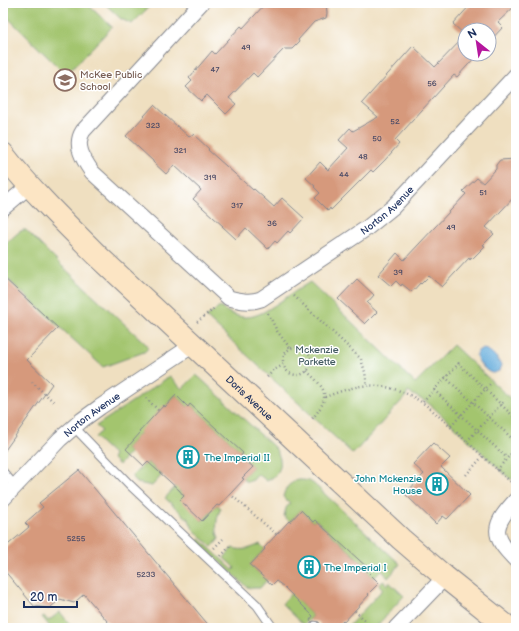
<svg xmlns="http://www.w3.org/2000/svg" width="519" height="631" font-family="'Balsamiq Sans',sans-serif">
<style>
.green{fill:#a3c56e;stroke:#5f7a66}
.water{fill:#66addc;stroke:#406e9d}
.building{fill:#d6997c}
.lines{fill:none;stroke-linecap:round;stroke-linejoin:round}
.lane-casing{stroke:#85878f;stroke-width:10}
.street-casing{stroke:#85878f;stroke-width:17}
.secondary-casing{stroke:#85878f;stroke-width:24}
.path{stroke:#85878f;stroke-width:2.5;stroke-dasharray:1 3;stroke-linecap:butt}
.lane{stroke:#fff;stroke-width:8}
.street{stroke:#fff;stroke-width:15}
.secondary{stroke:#fce5c4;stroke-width:22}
.labels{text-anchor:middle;stroke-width:3;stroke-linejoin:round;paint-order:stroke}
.number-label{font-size:8px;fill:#4a4a66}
.education-label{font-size:10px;fill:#785e54;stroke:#fff;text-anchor:start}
.street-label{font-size:10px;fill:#1b2f5e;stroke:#fff}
.park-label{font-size:10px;fill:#445c63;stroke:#fff}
.culture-label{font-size:10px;fill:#0d838f;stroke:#fff;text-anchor:start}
</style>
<rect width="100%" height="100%" fill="#fff"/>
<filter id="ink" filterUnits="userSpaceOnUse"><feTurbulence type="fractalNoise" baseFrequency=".025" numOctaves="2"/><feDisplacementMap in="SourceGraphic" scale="8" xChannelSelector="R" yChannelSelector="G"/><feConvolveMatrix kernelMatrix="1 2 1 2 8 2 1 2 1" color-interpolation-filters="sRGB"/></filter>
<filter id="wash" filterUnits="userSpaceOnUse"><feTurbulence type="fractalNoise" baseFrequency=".012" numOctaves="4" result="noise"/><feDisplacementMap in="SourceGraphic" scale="16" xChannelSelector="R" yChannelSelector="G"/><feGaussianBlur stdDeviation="0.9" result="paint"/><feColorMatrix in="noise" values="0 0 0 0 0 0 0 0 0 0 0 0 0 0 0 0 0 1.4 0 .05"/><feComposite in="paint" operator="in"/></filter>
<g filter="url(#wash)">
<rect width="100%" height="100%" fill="#efdfc0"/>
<path class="green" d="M9 3H86L112 27 66 75 3 13V9Z
M104 3H153L132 24 121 19Z
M23 230H26L62 266 147 345C148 349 147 350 144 352L103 367 3 275V246L19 232Z
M310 282 415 383 453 345 516 404V475L511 480 434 408 428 403 408 392 406 396 353 454 206 317 220 307C245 325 259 316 281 301 290 295 300 288 310 282Z
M196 375 200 378 275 448C284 462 282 473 267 481L258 474 253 480 247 482 242 478 253 467 241 456 243 453 191 405 188 407 176 395 165 407 164 406 126 449 130 453 119 465 112 458 114 455 95 437 102 431 96 426 170 376 182 389Z
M148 462 162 475 152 486 137 483 133 478V475L143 465 144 466Z
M298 480C304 480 309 480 314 484L400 564 388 578 382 570 374 578 367 571 369 569 316 520 313 522 301 510 290 522 284 516 286 508 290 503 283 497C285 488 289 483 298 480Z
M177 485 180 488 179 491 184 496 202 521 217 505 221 508C216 518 215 529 219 539L212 547 193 529 189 520 165 498Z
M200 539 233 570 235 568 224 558 232 548C243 551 250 549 260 544L265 549 250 565 267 580 260 588H251L247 587 198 542Z
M383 581 388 585 389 582 404 596 402 598 375 628H347L383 589 379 585Z
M292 592 301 604 313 616 304 625 282 604Z
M60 612 73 628H51L42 617 44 616 48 621Z"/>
<path class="water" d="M481 349C489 348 498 358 501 365L499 371C496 372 495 373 492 373 486 372 477 361 476 355L478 351Z"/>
<g id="blocks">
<path class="building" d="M266 3H326L327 13 326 18 314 22 298 40 299 42 292 49H284L257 77 253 73 229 98 236 104 226 114 207 95 201 101 186 87 192 81 189 78 212 51 215 54 216 53 241 26 243 28Z
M472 3H516V5L498 22 503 27 489 42V30H465V35L453 24Z
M465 36V54H478L457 77 454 75 422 110 395 140 399 144 385 160 373 172 371 170 331 210 330 208 328 211 315 198 320 193 314 187 315 186 306 178 320 162 328 170 348 148 339 140 350 128 353 131 378 117 362 103 413 46 435 67Z
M154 105 189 137 193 134 209 149 208 150 253 190 254 189 274 207 282 198 304 218 290 233 288 231 277 243 275 241 268 249 246 228 236 239 222 226H223L193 199 201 190 174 165 166 174 153 162V161L126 136Z
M516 159V195L486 227 494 234 483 245 485 246 472 259 471 258 470 260 469 258 442 287 429 276 421 284 420 283 412 292 402 284 401 286 396 281 391 286 378 275 397 253 404 260 466 194 463 191 477 178 483 183 496 169V165L500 160Z
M3 277 58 328 27 360 52 384 3 453Z
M357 279 374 295 367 303 377 312 365 324 338 299Z
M176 395 188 407 190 404 243 453 241 456 253 467 242 478 244 479 219 506 217 505 202 521 180 500 184 496 179 490 148 462 144 466 126 449 140 433 139 432 164 405 165 407Z
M433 443 450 458 441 467 470 495 447 519 443 516 436 524 405 494 424 474 413 464Z
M79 470 149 554 211 628H113L84 594 74 603 60 599 50 608 34 606 3 569V549L29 527 25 523 43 507 39 503Z
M301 510 313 522 315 520 369 569 367 571 379 583 368 594 369 595 344 622 343 621 336 628H320V625L319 622 314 621 311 622 310 620 313 616 283 586 276 581 272 585 250 565 265 549 264 548 289 521 290 522Z"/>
</g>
</g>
<g filter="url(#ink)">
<use href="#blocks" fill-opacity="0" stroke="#85878f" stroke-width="1"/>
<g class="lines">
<g class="lane-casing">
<path id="lane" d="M74 427 130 485 257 605 273 628
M3 472 15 486
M313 628 315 626"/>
</g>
<g class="street-casing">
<g id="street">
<path id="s1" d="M201 3 83 131C74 145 83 159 92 172L229 298C241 301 250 303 261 299L367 228 393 207 516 75"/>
<path d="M3 208 30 185"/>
<path id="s2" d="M3 499 60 439 82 420 100 407 193 345"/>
<path d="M516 500C493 525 490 535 516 560"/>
<path d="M396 628 445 577"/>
</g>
</g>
<g class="secondary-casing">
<g id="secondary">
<path id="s3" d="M3 154C31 190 65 223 98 256L401 539 445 577 509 628"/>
</g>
</g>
<path class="path" d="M294 296 340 339 361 359 365 372 367 386
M268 313 277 331 290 348
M197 322 215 308
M283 361a14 14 0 1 1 28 0a14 14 0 1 1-28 0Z
M458 363 516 419
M307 371C311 376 317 380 320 385 330 397 320 409 312 419
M267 377 274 370 283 365
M445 377 516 442
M32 382 54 402
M434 390 507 458
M325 397C336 393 349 388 361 386 387 383 411 393 431 409L512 483
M146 398 159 411
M423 402 461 361
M451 426 490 384
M467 441 505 400
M497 470 516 448
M466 475 483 456
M230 494 276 534
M214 548 223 539
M221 556 231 545
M355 611 365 620"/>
<use href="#lane" class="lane"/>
<use href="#street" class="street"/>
<use href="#secondary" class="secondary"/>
</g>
</g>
<defs>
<g id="school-ring" transform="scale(1.15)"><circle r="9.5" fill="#fff" stroke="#8d6e63" stroke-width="1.5"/><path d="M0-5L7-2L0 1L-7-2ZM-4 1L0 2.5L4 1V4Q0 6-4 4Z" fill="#8d6e63"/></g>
<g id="building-ring" transform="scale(1.15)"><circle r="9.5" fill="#fff" stroke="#0f9aa8" stroke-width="1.5"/><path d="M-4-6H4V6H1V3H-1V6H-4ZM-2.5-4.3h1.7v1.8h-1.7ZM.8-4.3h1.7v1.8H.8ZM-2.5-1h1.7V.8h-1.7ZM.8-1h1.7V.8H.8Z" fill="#0f9aa8"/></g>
</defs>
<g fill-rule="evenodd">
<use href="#school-ring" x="65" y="80"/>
<use href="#building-ring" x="188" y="457"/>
<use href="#building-ring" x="437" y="484"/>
<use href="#building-ring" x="309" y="567"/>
</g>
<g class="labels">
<g class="number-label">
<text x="246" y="50">49</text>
<text x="215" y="72">47</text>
<text x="432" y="86">56</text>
<text x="395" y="124">52</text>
<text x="153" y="128">323</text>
<text x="377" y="141">50</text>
<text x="180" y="153">321</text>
<text x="363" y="159">48</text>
<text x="344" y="177">44</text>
<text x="210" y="180">319</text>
<text x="483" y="195">51</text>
<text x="237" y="208">317</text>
<text x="272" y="226">36</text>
<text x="451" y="230">49</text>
<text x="398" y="275">39</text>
<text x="76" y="541">5255</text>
<text x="146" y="577">5233</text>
</g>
<g class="education-label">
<text x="80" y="78">McKee Public<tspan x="80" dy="12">School</tspan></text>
</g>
<g class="street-label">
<text dy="4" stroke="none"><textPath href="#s1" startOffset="592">Norton Avenue</textPath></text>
<text dy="4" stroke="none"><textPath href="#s3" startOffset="347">Doris Avenue</textPath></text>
<text dy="4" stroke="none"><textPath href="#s2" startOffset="123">Norton Avenue</textPath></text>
</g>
<g class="park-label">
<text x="317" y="353">Mckenzie<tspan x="317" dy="12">Parkette</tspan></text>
</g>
<g class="culture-label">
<text x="204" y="461">The Imperial II</text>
<text x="422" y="482" text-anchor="end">John Mckenzie<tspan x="422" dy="12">House</tspan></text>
<text x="324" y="571">The Imperial I</text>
</g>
</g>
<rect width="519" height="631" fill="none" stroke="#fff" stroke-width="16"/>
<g transform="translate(477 42) rotate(330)"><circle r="19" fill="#ffffff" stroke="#a4acbf"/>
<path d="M0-3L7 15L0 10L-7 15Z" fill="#b5179e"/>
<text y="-6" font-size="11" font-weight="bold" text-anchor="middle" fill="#1b2f5e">N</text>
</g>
<path d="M24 601v6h53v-6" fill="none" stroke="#1b2f5e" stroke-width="2"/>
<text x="30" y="601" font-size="12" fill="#1b2f5e" stroke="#ffffff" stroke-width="3" paint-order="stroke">20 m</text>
</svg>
